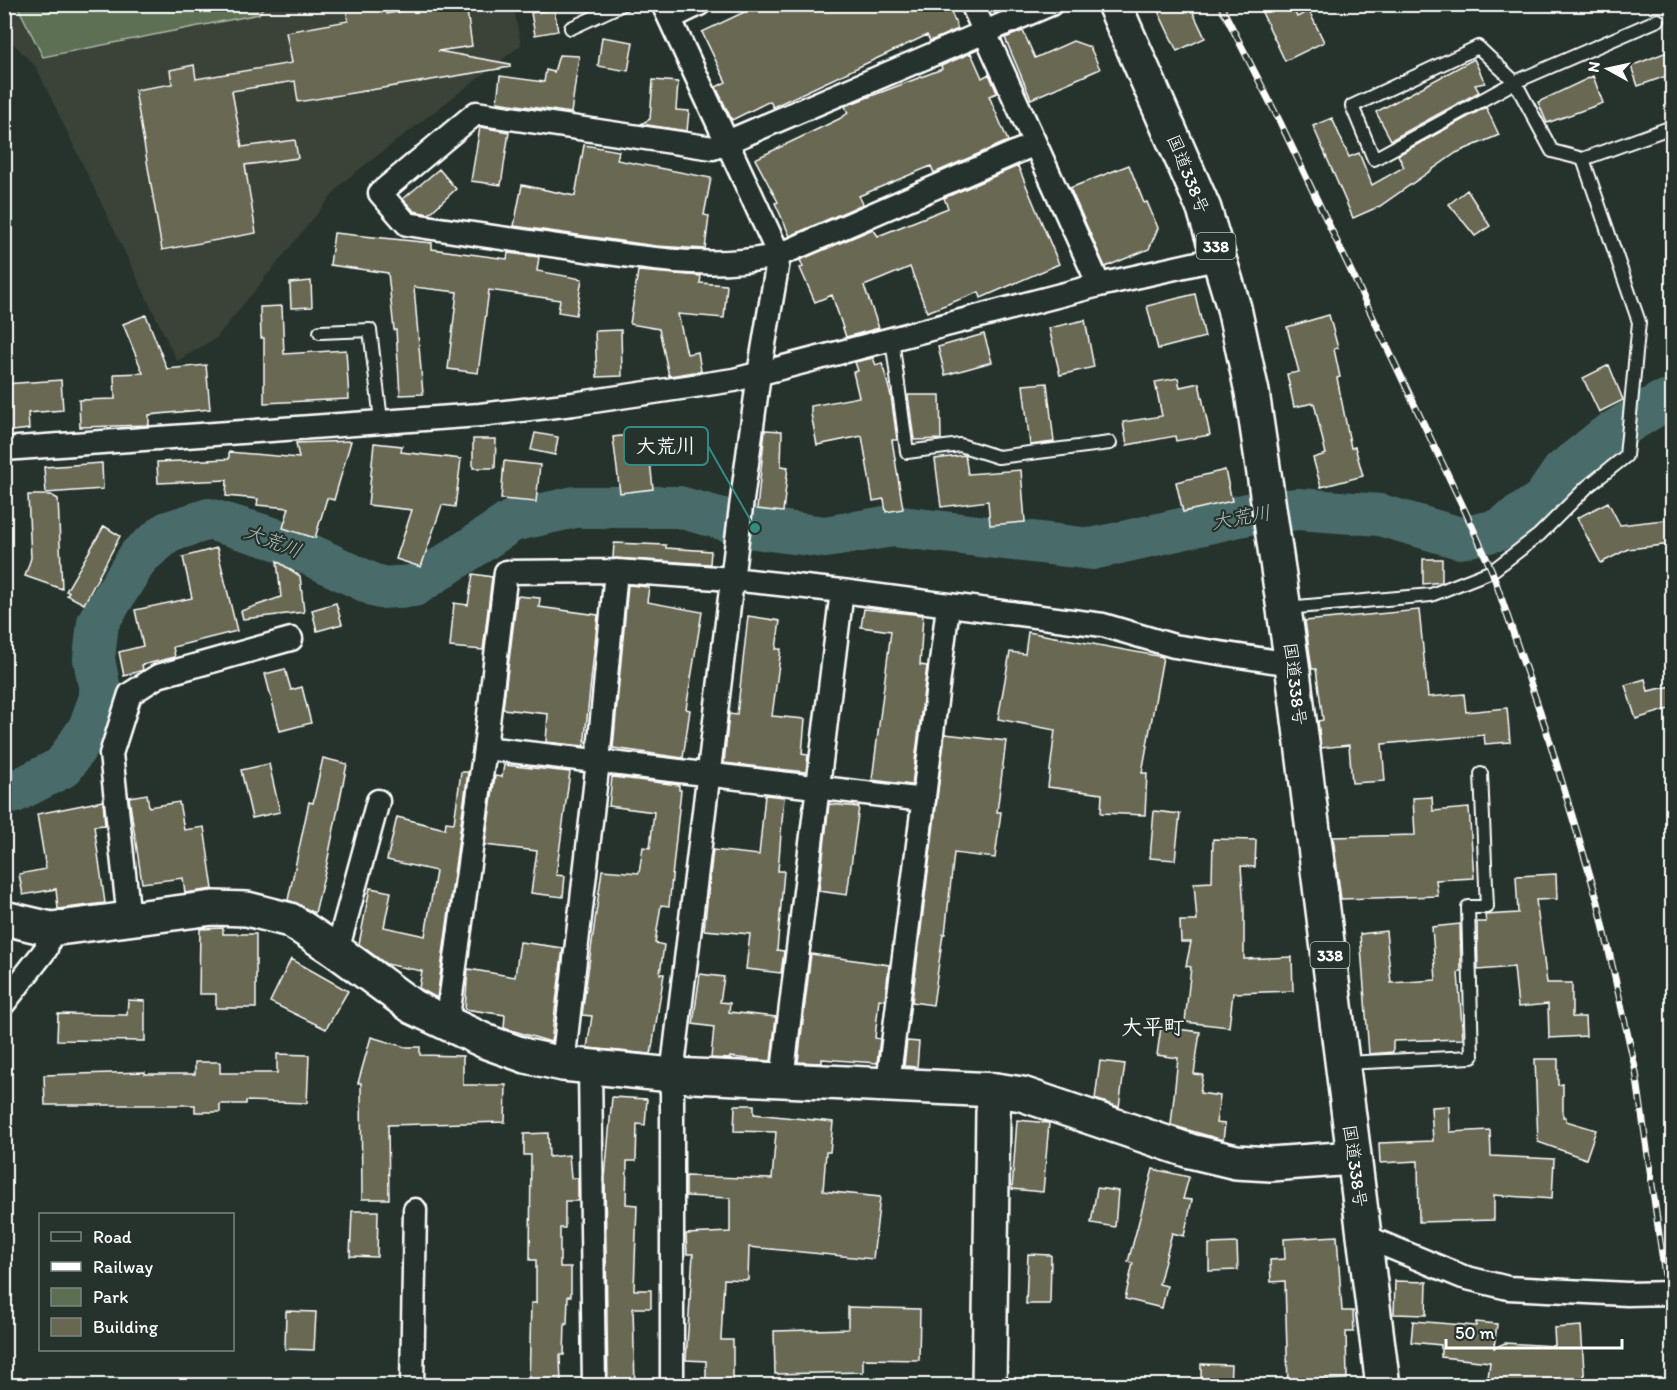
<svg xmlns="http://www.w3.org/2000/svg" width="1677" height="1390" font-family="Itim,'Klee One',sans-serif">
<style>
.built{fill:#3a4338}
.green{fill:#5d6f52;stroke:#aeb7a8;stroke-width:1.5}
.lines{fill:none;stroke-linecap:round;stroke-linejoin:round}
.river{stroke:#486c6b;stroke-width:42}
.building{fill:#686752;stroke:#fff;stroke-width:1.5}
.lane-casing{stroke:#fff;stroke-width:16}
.street-casing{stroke:#fff;stroke-width:27}
.secondary-casing{stroke:#fff;stroke-width:38}
.highway-casing{stroke:#fff;stroke-width:38}
.lane{stroke:#26332d;stroke-width:12}
.street{stroke:#26332d;stroke-width:22}
.secondary{stroke:#26332d;stroke-width:33}
.highway{stroke:#26332d;stroke-width:33}
.rail-casing{stroke:#fff;stroke-width:7}
.rail{stroke:#26332d;stroke-width:4.5;stroke-dasharray:14;stroke-linecap:butt}
.labels{text-anchor:middle;stroke-width:4.5;stroke-linejoin:round;paint-order:stroke}
.shield{fill:#26332d;stroke:#bec2c0;stroke-width:1.5}
.shield-label{font-size:16px;font-weight:bold;fill:#fff}
.street-label{font-size:18px;fill:#fff;stroke:#26332d}
.water-label{font-size:20px;font-style:italic;fill:#adbdbc;stroke:#26332d}
.quarter-label{font-size:21px;font-weight:bold;fill:#fff;stroke:#26332d}
.leader{fill:none;stroke:#338b84;stroke-width:2}
.callout-dot{fill:#338b84;stroke:#26332d;stroke-width:2}
.callout{fill:#26332d;stroke:#338b84;stroke-width:2}
.callout-label{font-size:20px;text-anchor:middle;font-weight:bold;fill:#fff}
</style>
<rect width="100%" height="100%" fill="#26332d"/>
<filter id="ink" filterUnits="userSpaceOnUse"><feTurbulence type="fractalNoise" baseFrequency=".0167" numOctaves="2"/><feDisplacementMap in="SourceGraphic" scale="12" xChannelSelector="R" yChannelSelector="G"/><feConvolveMatrix kernelMatrix="1 2 1 2 8 2 1 2 1" color-interpolation-filters="sRGB"/></filter>
<g filter="url(#ink)">
<path class="built" d="M513 4 521 45 343 182 216 338 177 361 36 67 5 35V5Z"/>
<path class="green" d="M17 5H265L259 14 43 57Z"/>
<g class="lines">
<path class="river" d="M4 794 12 793 63 767 89 728 101 695 94 659 98 622 139 556 168 532 209 519 279 540 380 588 414 586 512 521 575 507H679L755 528 825 537 892 526 1092 549 1248 514 1298 509 1380 515 1460 538 1498 530 1543 500 1563 471 1605 437 1660 403 1672 401"/>
</g>
<path class="building" d="M346 4H385L387 14 425 7 424 4H466L472 46 438 51 510 64V67L298 102 295 81 232 91 242 147 295 140 298 158 245 165 256 233 162 250 135 90 172 84 170 70 194 65 196 79 292 63 286 32 348 21Z
M761 4H948L958 29 930 41 927 35 773 107 770 101 732 120 716 87 726 82 702 32Z
M991 4H1012V6L995 13Z
M1171 4H1189L1205 38 1177 51 1158 11Z
M1258 4H1291L1297 17 1309 11 1324 42 1285 61Z
M554 9 558 31 535 35 531 13Z
M1023 31 1035 58 1073 41 1090 47 1100 69 1031 99 1005 38Z
M602 37 633 42 628 71 598 66Z
M1672 50V74L1638 86 1631 66Z
M971 53 982 78 989 74 997 93 989 96 1008 141 934 173 931 166 859 196 863 204 790 236 775 203 778 202 755 159 839 119 848 113 845 106 942 69 941 66Z
M559 55 579 56 571 113 497 102 500 76 544 82 546 70 554 72Z
M1474 59 1485 83 1475 85 1479 92 1391 140 1376 112Z
M1593 76 1603 103 1547 123 1538 102Z
M653 80 678 82 676 110 689 111 687 131 641 124 650 119Z
M1486 107 1499 135 1456 153 1380 206 1353 218 1313 126 1332 118 1349 157 1359 153 1372 185 1404 167 1398 155Z
M480 127 509 132 501 185 471 181Z
M584 145 619 151 617 160 711 178 704 215 709 216 705 249 656 246 514 226 522 185 575 196Z
M1129 165 1144 203 1147 202 1158 228 1149 249 1105 267 1070 188Z
M1018 166 1059 264 981 298 979 292 927 312 910 267 864 286 879 328 846 337 832 295 815 302 800 268 803 267 800 260 873 229 878 236 948 208 944 198Z
M439 169 456 189 429 214 414 211 403 199Z
M1467 190 1490 226 1475 236 1449 204Z
M334 233 432 243V249L507 259 508 253 539 257 537 271 582 279 576 315 558 312 560 300 489 290 478 373 448 369 457 292 414 287 423 394 400 395 396 330H394L388 273 330 265Z
M638 271 701 276 700 283 727 285 724 318 678 314 687 354 698 352 701 371 669 376 659 329 630 324Z
M311 281 312 307 291 308 290 283Z
M1195 294 1205 337 1158 349 1147 306Z
M282 306 284 354 346 350 349 399 264 403V338H261L260 307Z
M146 315 167 369 206 365 210 409 149 415V425L80 427 79 400 115 399 114 374 143 373 123 324Z
M1329 315 1338 348 1334 349 1340 377 1337 378 1351 448 1355 447 1363 476 1321 487 1313 458 1326 454 1314 403 1294 407 1287 374 1299 372 1287 327Z
M1085 320 1094 367 1060 375 1049 328Z
M621 330 622 376 597 377 595 331Z
M984 334 992 362 945 375 938 347Z
M873 358 876 365 882 363 891 396 897 440H892L903 509 886 512 884 499 873 501 862 436 817 445 811 414V406L859 397 853 372 858 371 855 362Z
M1609 365 1623 400 1599 412 1583 378Z
M1178 378 1180 387 1199 383 1210 435 1176 441 1175 436 1127 445 1123 422 1162 416 1155 382Z
M61 380 63 410 28 413 29 429 4 432V384Z
M1047 383 1054 442 1030 445 1023 385Z
M908 395H940L941 439 914 440Z
M765 430 782 431 781 466 788 467 783 512 757 509Z
M535 433 558 437 555 455 531 450Z
M647 433 653 489 620 493 613 437Z
M473 439H496L495 468H473Z
M351 441 334 500 327 498 315 538 283 528 289 508 257 505 258 499 226 496 227 480 158 483 157 462 229 459V452L299 458 296 443Z
M374 443 402 446 401 452 461 459 455 507 442 505 421 567 396 559 412 510 368 505Z
M965 455 968 474 1021 470 1025 522 990 525 988 501 941 507 935 459Z
M504 461 540 465 536 502 501 499Z
M102 463 103 489 46 493 44 467Z
M1225 470 1232 501 1183 512 1176 482Z
M28 495H51L58 499 62 589 25 576 31 558Z
M1608 502 1620 525 1672 519V544L1628 549 1601 563 1577 518Z
M104 526 120 536 84 604 67 595 69 592 66 591Z
M614 543 666 545V548L711 551 710 564 613 558Z
M217 548 237 631 173 647 175 657 142 665 143 670 124 676 119 652 143 646 135 610 192 598 183 557Z
M1423 559H1442V582L1423 584Z
M277 561 300 576 304 612 243 619 241 611 281 597Z
M473 574 492 577 483 650 450 647 454 603 468 605Z
M628 585 649 587 647 602 702 612 686 709 690 710 683 758 613 748Z
M517 596 540 598 539 607 598 615 584 746 546 742 548 714 503 709Z
M336 603 342 624 317 631 312 610Z
M864 609 923 615 920 665 927 666 912 785 872 780 891 631 861 627Z
M1419 610 1428 697 1464 694 1466 712 1507 708 1510 742 1485 744 1484 735 1382 744 1385 781 1352 783 1349 745 1321 748 1318 721 1323 720 1316 669H1312L1305 621Z
M748 616 780 621 776 649H781L772 716 805 719 802 754 808 755 806 772 724 763 729 714 737 715Z
M1028 632 1163 657 1142 773H1147L1145 815 1101 813 1102 794 1048 787 1055 730 998 719 1010 652 1025 654Z
M285 669 291 690 302 687 311 723 280 731 265 674Z
M1645 679 1648 691 1672 686V708L1636 719 1625 685Z
M945 734 1006 741 997 812H1001L995 858 954 853 945 934H943L933 1005 912 1002Z
M323 758 347 764 326 868 315 913 288 900 309 802 313 803Z
M269 764 280 812 252 818 241 770Z
M504 765 570 772 556 875 565 876 563 897 531 893 537 851 485 845 495 776 502 777Z
M461 772H468L437 998 419 988 422 971 386 964 359 944 370 888 391 892 384 927 425 936 436 871 387 860 397 817 445 829 446 822 454 823Z
M612 777 679 785V790H681L669 906 661 905 655 943 664 945 660 974H664L651 1054 587 1048 592 1016 582 1015 602 870 639 873 643 847 650 848 654 812 609 806Z
M147 794 149 807 179 802 184 830 204 827 213 889 185 893 183 878 142 883 129 797Z
M765 795 784 797 778 871H784L777 950 784 951 781 973 746 969 750 934 704 930 713 850 759 855Z
M1432 797 1433 811 1469 808 1474 878 1436 880 1438 896 1341 899 1333 837 1415 835 1413 798Z
M103 801 105 825 94 826 105 903 58 909 56 889 23 895 19 874 46 869 37 814Z
M829 804 859 807 847 895 819 891Z
M1154 811 1180 814 1175 860 1150 858Z
M1213 839 1256 840 1255 867 1241 866 1244 908V959L1292 957 1293 991 1233 993 1229 1027 1185 1022 1191 967 1186 966 1191 942H1181L1180 921H1197L1194 883 1212 882Z
M1556 874 1557 899 1536 900 1547 983H1572V1017H1585L1586 1036 1549 1038 1548 1004 1518 1007 1514 967 1478 970 1477 922H1486L1485 915 1518 913 1516 876Z
M1460 924 1461 971 1458 973 1463 1039 1393 1041V1052L1369 1054 1360 934 1386 931 1391 983 1436 980 1432 927Z
M223 928V934H256V1008H216V994H199L200 929Z
M520 942 563 948 551 1042 504 1028 505 1015 465 1009 468 969 515 977Z
M811 954 889 965 885 1000 879 999 875 1038 880 1039 877 1063 822 1059V1063L798 1062Z
M291 959 348 991 326 1029 270 1002Z
M700 974 724 977 720 1002 730 1003 729 1012 776 1017 771 1061 730 1057 729 1059 711 1058 714 1027 693 1024Z
M128 1000 145 1001V1041L57 1040 58 1014 127 1015Z
M1161 1027 1200 1032 1194 1074 1203 1075 1200 1093 1220 1096 1216 1123 1225 1124 1223 1140 1171 1125 1178 1058 1157 1055Z
M371 1037 405 1047H420V1055L463 1056V1085H506L505 1122 388 1125 389 1199H362L361 1083H358Z
M907 1041 919 1042 917 1067 904 1066Z
M277 1054 309 1055 307 1103 246 1101V1104H220V1112H195V1105H45L44 1075 145 1072V1074H195V1062H220V1073H277Z
M1535 1059H1558V1085L1563 1084V1117H1566V1121L1596 1130 1586 1159 1538 1142Z
M1100 1061 1125 1064 1119 1107 1095 1099Z
M612 1097 647 1099 645 1125 637 1124 636 1161H627L626 1204 637 1205 634 1290H651V1308H633L635 1386H608L605 1178Z
M735 1105H754V1114L833 1122 830 1152H826L823 1191 880 1197 873 1259 749 1247 748 1280 724 1279 721 1340H733V1384H706V1361L686 1360 693 1254H687L686 1234 730 1232V1198L686 1196V1176L772 1179 776 1132 734 1131Z
M1449 1106 1450 1132 1490 1130 1491 1156 1554 1159 1552 1199 1494 1195V1220L1419 1222 1418 1161 1380 1163 1379 1143 1433 1141 1431 1107Z
M1017 1120 1049 1123 1043 1192 1012 1189Z
M548 1133 549 1157 569 1155 571 1178H578V1201H565V1228H560V1267H571V1296H568L567 1324H565L564 1355H560L561 1386H529L531 1303H536V1260H530L531 1155H524V1134Z
M1153 1169 1189 1177 1183 1199 1192 1200 1184 1236 1172 1233 1159 1284 1167 1286 1162 1308 1125 1299 1133 1263 1128 1262Z
M1097 1188 1118 1191 1115 1227 1091 1223Z
M352 1211H378L377 1257 350 1256Z
M1337 1236 1342 1311H1353L1354 1332H1346L1347 1379 1323 1380V1386H1288L1285 1281 1271 1282 1270 1260 1285 1259 1284 1239Z
M1237 1243 1238 1270 1209 1271V1244Z
M1028 1254 1051 1255 1050 1304H1026Z
M1395 1281 1427 1282 1426 1315 1394 1314Z
M848 1307 920 1309 919 1360 863 1359V1372L775 1374 774 1331 848 1329Z
M286 1311 316 1312 314 1350 285 1349Z
M1413 1321 1476 1326V1322L1497 1324 1494 1348 1505 1343 1555 1346 1554 1328 1581 1326 1585 1386H1487L1490 1362 1441 1357V1345L1411 1342Z
M1201 1364 1231 1365 1230 1386H1201Z"/>
<g class="lines">
<g class="lane-casing">
<path id="lane" d="M1658 20 1515 82 1552 151 1583 159 1672 127
M571 28 623 4
M1478 47 1515 82 1374 159 1352 106Z
M320 332 370 330 381 420
M892 339 907 452 960 445 998 457 1110 443
M1286 608 1431 595 1492 571 1539 535 1587 487 1626 456 1639 322 1583 159
M1344 1063 1472 1057 1468 907H1487L1481 774"/>
</g>
<g class="street-casing">
<path id="street" d="M663 4 779 255 759 374 740 515 672 1075V1386
M972 4 1099 285
M670 18 699 4
M1035 144 779 255C713 271 646 258 579 249 522 241 464 233 407 224L380 193 476 113 713 148 1051 4
M4 449 480 415 573 404 734 380 1099 285 1220 258
M485 748 506 572 616 571 732 579 842 591 1103 625 1174 646 1292 664
M129 919 111 754 130 694 158 676 291 639
M337 951 378 801
M4 1003 46 949 51 929
M447 1024 485 748 924 800
M563 1064 598 761 616 571
M590 1067 594 1386
M782 1079 842 591
M888 1083 948 606
M1366 1237 1463 1277 1508 1288 1627 1294 1672 1293
M412 1386 415 1210"/>
</g>
<g class="secondary-casing">
<path id="secondary" d="M4 918 51 929 213 908 247 909 290 920 337 951 413 1007 487 1042 526 1056 563 1064 672 1075 996 1090 1022 1094 1190 1151 1236 1162 1271 1164 1353 1158
M989 1386 993 1112 996 1090"/>
</g>
<g class="highway-casing">
<path id="highway" d="M1114 4 1204 209 1234 308 1252 392 1292 664 1383 1386"/>
</g>
<use href="#lane" class="lane"/>
<use href="#street" class="street"/>
<use href="#secondary" class="secondary"/>
<use href="#highway" class="highway"/>
<g class="rail-casing">
<path id="rail" d="M1220 4 1280 122 1466 513 1492 571 1546 729 1598 902 1636 1072 1672 1325"/>
</g>
<use href="#rail" class="rail"/>
</g>
</g>
<g class="labels">
<g class="shield">
<rect x="1196.5" y="233" width="39" height="26" rx="4.5"/>
<rect x="1310.5" y="942" width="39" height="26" rx="4.5"/>
</g>
<g class="shield-label">
<text x="1216" y="252">338</text>
<text x="1330" y="961">338</text>
</g>
<g class="street-label">
<text transform="translate(1188 174) rotate(68)" y="6">国道338号</text>
<text transform="translate(1295 684) rotate(83)" y="6">国道338号</text>
<text transform="translate(1355 1166) rotate(82)" y="6">国道338号</text>
</g>
<g class="water-label">
<text transform="translate(1241 517) rotate(-10)" y="7">大荒川</text>
<text transform="translate(273 541) rotate(21)" y="7">大荒川</text>
</g>
<g class="quarter-label">
<text x="1153" y="1034">大平町</text>
</g>
</g>
<path class="leader" d="M755 528L708 446"/>
<circle class="callout-dot" cx="755" cy="528" r="6"/>
<rect class="callout" x="624" y="427" width="84" height="38" rx="6"/>
<g class="callout-label">
<text x="666" y="453">大荒川</text>
</g>
<rect width="1677" height="1390" fill="none" stroke="#26332d" stroke-width="24"/>
<rect x="12" y="12" width="1653" height="1366" fill="none" stroke="#fff" stroke-width="2" filter="url(#ink)"/>
<rect x="39" y="1213" width="195" height="138" fill="#26332d" stroke="#7d8581" stroke-width="1.5"/>
<rect x="51" y="1232" width="30" height="9" fill="#26332d" stroke="#7d8581" stroke-width="1.5"/>
<text x="93" y="1243" font-size="18" fill="#ffffff">Road</text>
<rect x="51" y="1262" width="30" height="9" fill="#ffffff" stroke="#7d8581" stroke-width="1.5"/>
<text x="93" y="1273" font-size="18" fill="#ffffff">Railway</text>
<rect x="51" y="1288" width="30" height="18" fill="#5d6f52" stroke="#7d8581" stroke-width="1.5"/>
<text x="93" y="1303" font-size="18" fill="#ffffff">Park</text>
<rect x="51" y="1318" width="30" height="18" fill="#686752" stroke="#7d8581" stroke-width="1.5"/>
<text x="93" y="1333" font-size="18" fill="#ffffff">Building</text>
<g transform="translate(1608 69) rotate(278)" stroke="#26332d" stroke-width="4.5" paint-order="stroke">
<path d="M0-4.5L10 22L0 15L-10 22Z" fill="#ffffff"/>
<text y="-9" font-size="16" font-weight="bold" text-anchor="middle" fill="#ffffff">N</text>
</g>
<path d="M1446 1339v9h176v-9" fill="none" stroke="#ffffff" stroke-width="3"/>
<text x="1455" y="1339" font-size="18" fill="#ffffff" stroke="#26332d" stroke-width="4.5" paint-order="stroke">50 m</text>
</svg>
